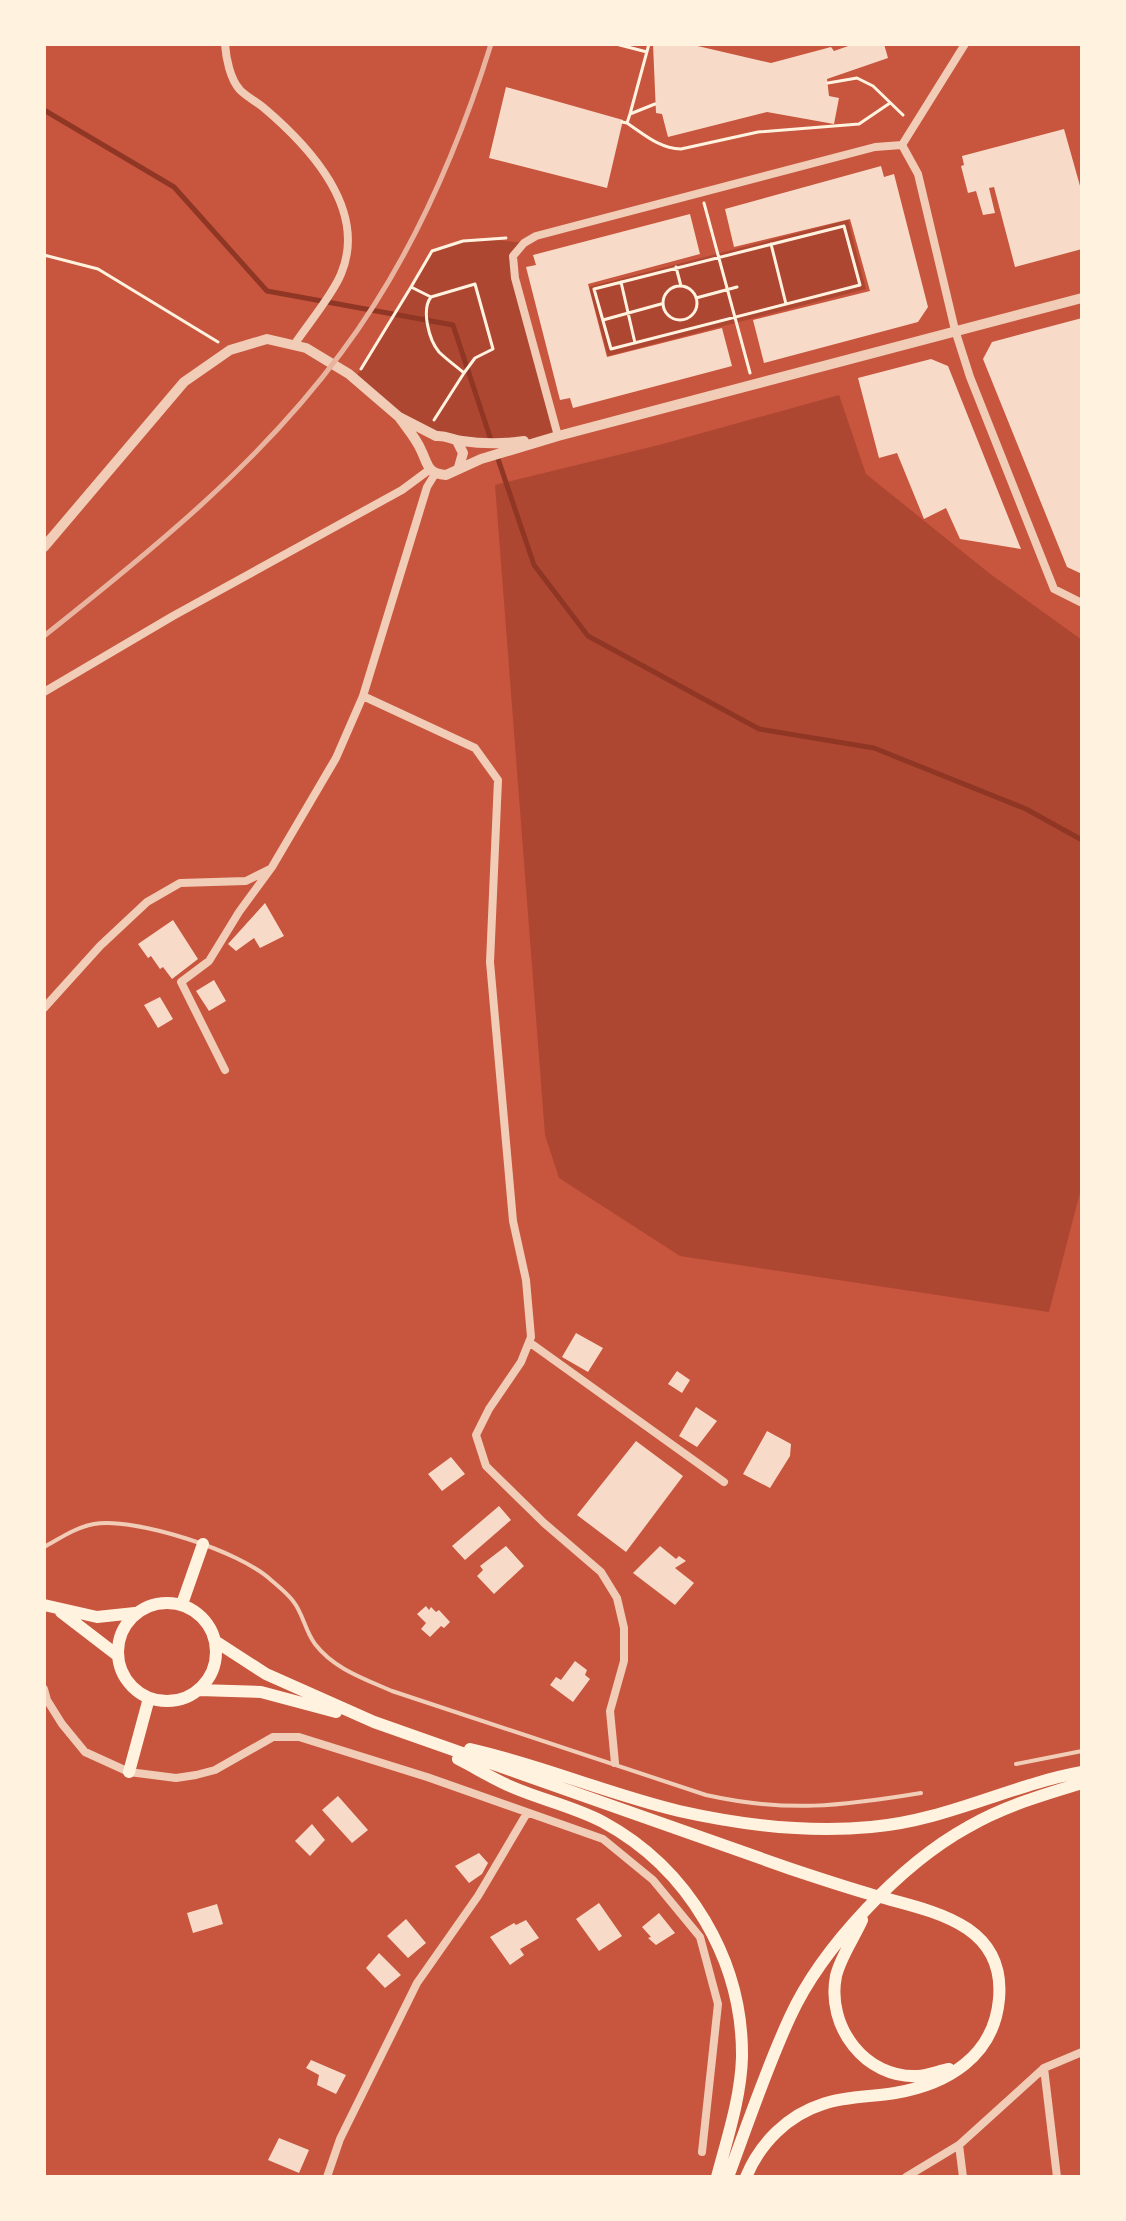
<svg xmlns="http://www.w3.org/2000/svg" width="1126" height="2221" font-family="Barlow,sans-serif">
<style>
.green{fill:#ae4732}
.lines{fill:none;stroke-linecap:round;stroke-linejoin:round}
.stream{stroke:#8f3625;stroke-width:5}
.building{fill:#f7dbc8}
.path{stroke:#fff3e0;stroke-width:3}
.service{stroke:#f1ccb7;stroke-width:4}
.minor{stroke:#f1ccb7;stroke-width:8}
.tertiary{stroke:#f1ccb7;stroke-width:10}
.trunk{stroke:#fff3e0;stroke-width:12}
.rail{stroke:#e9b49f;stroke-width:5}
</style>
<rect width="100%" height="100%" fill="#c8553d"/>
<path class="green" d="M848 220 866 289 608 356 589 287Z
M487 239 524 243 513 256 558 436 514 442 448 436 399 417 355 379 432 251 463 241Z
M839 395 866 474 989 573 1082 640V1185L1049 1312 680 1256 559 1178 545 1135 495 485 659 445Z"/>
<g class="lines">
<path class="stream" d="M44 110 174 187 267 291 453 325 492 443
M497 456 534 565 588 636 759 729 874 748 1026 809 1082 840"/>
</g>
<path class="building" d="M653 44H689L771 63 831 47 834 51 854 44H884L888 58 827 79 829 96 839 98 834 124 767 112 668 137 662 114 656 113Z
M506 87 623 120 607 188 489 158Z
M1064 129 1082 193V249L1015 267 994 187 989 188 995 213 983 215 976 191 968 193 961 166 964 165 962 156Z
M881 166 884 177 894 174 928 307 918 322 764 363 753 320 870 291 850 219 734 247 725 209Z
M690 214 700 254 588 284 607 357 722 328 732 366 573 408 570 398 560 400 526 267 536 265 533 255Z
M1082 318V574L1067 567 983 359 992 342Z
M931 359 948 366 1021 549 960 539 946 508 924 519 897 453 879 458 858 378Z
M265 903 284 936 260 948 254 938 236 951 228 944Z
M173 920 198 959 172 979 163 967 160 969 151 956 148 958 138 944Z
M214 980 226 1001 209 1011 196 991Z
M160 997 173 1019 158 1028 144 1005Z
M576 1333 603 1348 588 1372 562 1357Z
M677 1371 690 1380 682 1393 668 1384Z
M696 1407 717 1421 697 1447 679 1436Z
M767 1431 791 1444 790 1456 770 1488 743 1474Z
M636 1441 683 1476 626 1552 577 1515Z
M451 1457 465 1474 442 1491 428 1474Z
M499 1506 511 1520 465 1560 452 1546Z
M506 1546 524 1566 494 1594 477 1576 483 1570 480 1566Z
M660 1546 676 1559 679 1556 686 1561 675 1568 694 1583 675 1605 633 1573Z
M426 1606 429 1610 431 1607 436 1612 439 1610 450 1622 444 1628 441 1626 430 1637 421 1629 426 1623 417 1614Z
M575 1661 587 1670 585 1675 590 1679 573 1702 550 1685 556 1677 561 1680Z
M338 1796 368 1830 352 1843 322 1810Z
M312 1824 325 1840 310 1856 295 1841Z
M479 1853 488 1863 482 1874 469 1883 455 1866Z
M599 1903 622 1936 599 1951 576 1919Z
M217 1904 223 1924 193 1933 187 1913Z
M659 1913 675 1933 656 1945 648 1938 651 1937 642 1927Z
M406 1919 426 1943 408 1958 387 1936Z
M526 1920 539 1938 520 1949 524 1955 510 1965 490 1937 514 1923 516 1925Z
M379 1953 401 1975 385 1988 366 1968Z
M311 2060 346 2075 336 2094 317 2085 319 2075 306 2068Z
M279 2138 309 2150 299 2173 268 2160Z"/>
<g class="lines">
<path class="path" d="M616 44 647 52
M828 83 857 78 873 86 903 115
M630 114 649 44
M622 122 627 123 630 114 655 104
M627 123C645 135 659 148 681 149L758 132 859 124 890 103
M704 203 750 373
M844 226 860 285 611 349 594 289Z
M771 244 786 304
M44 255 98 269 218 342
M676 267 681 286
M621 282 635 343
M663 303a17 17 0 1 1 34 0a17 17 0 1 1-34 0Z
M431 297 411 287 432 251 463 241 506 238
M696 298 737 287
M603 320 661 304
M361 369 411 287
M434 420 464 373C456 366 446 359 439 352 429 340 421 310 431 297L475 284 493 349 475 358 464 373"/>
<path class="service" d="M44 1547C59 1539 76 1527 94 1524 135 1517 240 1551 271 1580 278 1586 287 1593 293 1601 303 1613 305 1631 315 1644 334 1669 365 1679 392 1691L706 1795C787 1813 842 1806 921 1793
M1016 1764 1082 1751"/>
<path class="minor" d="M225 44C226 58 230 79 240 90 247 97 257 102 264 108 310 147 368 210 341 274 332 296 307 325 294 345
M902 145 965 44
M558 436 515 278 513 256 524 243 536 236 875 147 902 145 918 174 955 330 970 377 1054 589 1082 603
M44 692 173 616 402 490 429 470
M363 696 475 748 498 780 490 962 513 1221 526 1280 531 1337 521 1362 489 1409 476 1435 486 1466 544 1523 601 1572 617 1598 624 1628V1661L610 1711 615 1763
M44 1008 100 946 147 902 180 883 246 881 270 869
M225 1070 181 982 209 961 239 912 272 867 336 758 363 696 427 487 435 474
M529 1342 724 1482
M44 1689 47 1700 62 1724 85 1752 129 1772 176 1778 196 1775 215 1770 273 1737H299L427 1777 603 1839 653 1880 700 1937 718 2004 702 2152
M1044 2068 1057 2177
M959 2145 963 2177
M327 2177 340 2139 417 1983 478 1896 527 1813
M906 2177 959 2145 1044 2068 1082 2052"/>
<path class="tertiary" d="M399 417C406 427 416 438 421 450 428 464 427 474 446 475L481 459 558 436 1082 298
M457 441 463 453 459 467
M44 547 184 382 230 350 267 339 306 348 349 374 399 417 436 436C447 435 452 440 462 441 482 444 504 444 524 441"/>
<path class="trunk" d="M118 1652a49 49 0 1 1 98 0a49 49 0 1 1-98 0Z
M182 1604 203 1544
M44 1605 97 1617 135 1613
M61 1612 117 1655
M215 1641 266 1674 374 1722 791 1869C818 1878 845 1887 873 1895 930 1911 1006 1922 999 1999 994 2056 948 2084 895 2093 871 2097 846 2096 823 2104 788 2115 760 2143 746 2177
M199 1690 261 1692 336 1712
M470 1749C541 1765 608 1794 679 1811 741 1825 807 1833 871 1827 945 1821 1010 1785 1082 1772
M458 1759C476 1768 493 1779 512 1787 542 1800 575 1807 603 1822 688 1868 743 1960 742 2057 741 2097 727 2139 717 2177
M129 1772 149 1698
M862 1920C854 1938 840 1958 836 1976 826 2026 865 2079 918 2076 928 2075 939 2071 949 2069
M728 2177C748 2123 766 2069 790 2017 822 1947 901 1864 968 1827 1004 1806 1043 1795 1082 1783"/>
<path class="rail" d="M44 636C151 551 260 463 341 353 410 261 457 153 491 44"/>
</g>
<rect width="1126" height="2221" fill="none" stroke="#fff3e0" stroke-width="92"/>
</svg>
